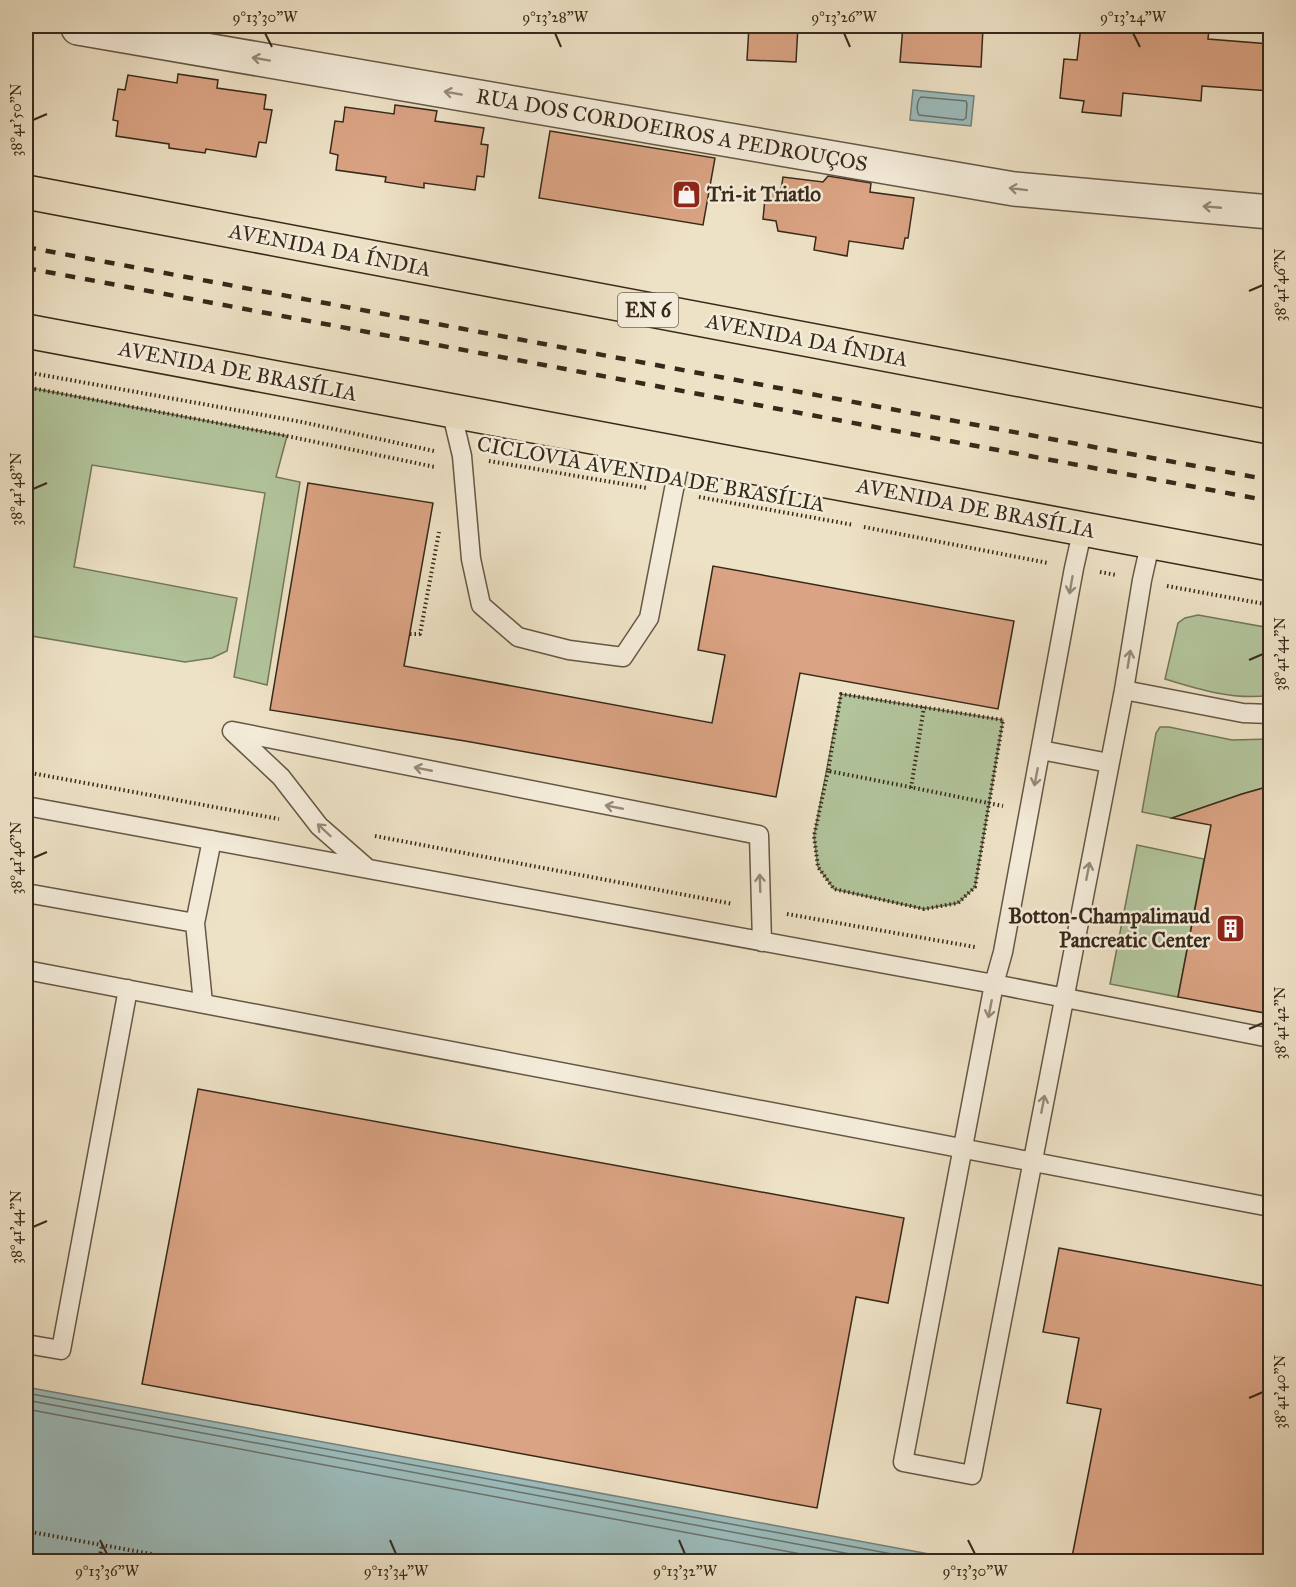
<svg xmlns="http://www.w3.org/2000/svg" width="1296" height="1587" font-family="'IM FELL Great Primer',serif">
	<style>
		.green { fill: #b2c49b; stroke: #74765a; stroke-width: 1.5 }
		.water { fill: #9cbcbc; stroke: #74817b; stroke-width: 1.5 }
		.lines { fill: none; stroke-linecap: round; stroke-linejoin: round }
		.shore { stroke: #6a726b; stroke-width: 1.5 }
		.building { fill: #daa383; stroke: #37291a; stroke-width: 1.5 }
		.service-casing { stroke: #655745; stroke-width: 21 }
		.minor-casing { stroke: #655745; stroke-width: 36 }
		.primary-casing { stroke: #37291a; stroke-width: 36 }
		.path { stroke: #37291a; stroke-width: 4; stroke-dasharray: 1.5 3; stroke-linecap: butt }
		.service { stroke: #f4ecda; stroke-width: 18 }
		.minor { stroke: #f4ecda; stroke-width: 33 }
		.primary { stroke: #eee2c6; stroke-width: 33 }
		.rail { stroke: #37291a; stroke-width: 4.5; stroke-dasharray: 10 10; stroke-linecap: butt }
		.oneway { stroke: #968a7a }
		.ticks { fill: none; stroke: #37291a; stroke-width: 2 }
		.labels { text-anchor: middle; stroke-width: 5; stroke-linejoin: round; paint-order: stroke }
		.shield { fill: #f4ecda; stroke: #706454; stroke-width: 1.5 }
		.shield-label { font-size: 20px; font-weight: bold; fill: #37291a }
		.street-label { font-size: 21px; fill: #37291a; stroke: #f4ecda }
		.poi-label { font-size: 21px; font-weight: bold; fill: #37291a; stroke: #f4ecda; text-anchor: start }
		.neatline { fill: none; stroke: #37291a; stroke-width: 2 }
		.ticks-label { font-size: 15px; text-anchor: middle; fill: #37291a }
	</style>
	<rect width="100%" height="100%" fill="#eee2c6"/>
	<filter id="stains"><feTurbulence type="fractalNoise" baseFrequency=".00333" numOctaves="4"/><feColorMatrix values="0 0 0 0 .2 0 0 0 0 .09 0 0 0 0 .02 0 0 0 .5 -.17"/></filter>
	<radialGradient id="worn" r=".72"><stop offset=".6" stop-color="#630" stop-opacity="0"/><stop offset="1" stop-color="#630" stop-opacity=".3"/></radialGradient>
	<path class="green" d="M26,387L287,436L276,477L300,482L267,685L234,677L265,493L92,465L74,567L237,598L227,651L212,658L185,662L26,635Z
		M1198,615L1270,628V695C1236,701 1197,689 1165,679L1178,623L1185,618Z
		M841,694L1003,720L975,887L958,903L924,909L834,889L818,867L814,836Z
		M1160,727H1169L1232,740L1270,739V786L1242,794L1172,818L1142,812L1156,733Z
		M1137,845L1204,859L1178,997L1110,984Z"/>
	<path class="water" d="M913,90L974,96L971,126L910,120Z
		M26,1387L967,1561H26Z"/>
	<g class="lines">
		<path class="shore" d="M921,97L966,101L967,104L966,118L963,120L919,115C916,111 917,100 921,97Z
			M26,1393L935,1562
			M26,1400L893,1562
			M26,1409L844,1562"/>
	</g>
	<path class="building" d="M749,26H798L796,62L747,60Z
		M903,26H964V27L983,28L981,67L900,62Z
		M1081,26H1175L1209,29L1208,39L1270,44V91L1202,86L1201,101L1123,93L1121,116L1082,112L1084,101L1060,98L1064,59L1077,60Z
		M178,74L218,80L217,88L266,95L264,109L272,110L266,143L259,142L256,157L206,149L205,153L169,148V144L116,136L118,121L113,120L118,89L125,90L128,75L177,83Z
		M395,105L437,111L435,121L484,128L481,144L488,145L484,177L477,176L475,190L424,183V188L385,182L386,177L336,170L338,155L330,153L335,121L343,122L345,107L394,114Z
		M550,131L715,158L703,225L539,198Z
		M828,176L871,183L870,192L914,198L908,238H905L903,249L849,241L847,256L814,250L816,237L778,231L776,221L763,219L766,188L781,190L783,177L823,182Z
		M308,483L433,503L404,666L712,723L725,655L698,650L713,566L1014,621L998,709L800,673L776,797L465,741L270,710Z
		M1270,786V1014L1178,997L1211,825L1172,818L1242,794Z
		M198,1089L904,1218L888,1303L856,1297L817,1508L142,1384Z
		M1059,1248L1270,1287V1562H1097L1072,1557L1101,1409L1067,1403L1079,1338L1043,1332Z"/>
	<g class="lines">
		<defs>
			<path id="service" d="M451,410L462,456L471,559L481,605L518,637L569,650L623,657L649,618L681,453
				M1083,528L1074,568L1003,952L994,984L903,1462L972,1475L1124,690L1142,580L1151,540
				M1124,690L1243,713L1270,714
				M232,731L759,835L762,942
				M233,732L281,777L319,826L367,868
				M1041,750L1109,763
				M26,806L994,984L1270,1038
				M26,893L195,923
				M26,970L1270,1207
				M203,1003L195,923L212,840
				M26,1344L61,1350L128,989"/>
			<path id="minor" d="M78,26V28L1014,189L1270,212"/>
			<path id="primary" d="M26,192L1270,427
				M26,331L1270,564"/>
		</defs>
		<use href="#service" class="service-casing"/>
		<use href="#minor" class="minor-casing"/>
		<use href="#primary" class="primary-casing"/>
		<path class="path" d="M26,372L302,422L434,451
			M26,387L287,436L435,467
			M489,461L647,488
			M699,497L854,525
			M864,527L1048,563
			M1100,572L1116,575
			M1167,586L1270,605
			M410,634H420L439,532
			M828,771L814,836L818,867L834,889L924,909L958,903L975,887L1003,720L841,694L828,771C886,782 944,794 1003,806
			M26,772L279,819
			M911,788L924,707
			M375,836L733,904
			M787,914L975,947
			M26,1531L162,1556
			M99,1562L102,1545"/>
		<use href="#service" class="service"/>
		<use href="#minor" class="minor"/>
		<use href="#primary" class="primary"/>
		<path class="rail" d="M26,247L1270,480
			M26,268L1270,501"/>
	</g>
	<defs><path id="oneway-shaft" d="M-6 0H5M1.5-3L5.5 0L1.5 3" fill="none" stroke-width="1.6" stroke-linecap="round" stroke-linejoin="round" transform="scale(1.5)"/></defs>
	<g class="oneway">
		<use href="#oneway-shaft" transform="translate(261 59) rotate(-170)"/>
		<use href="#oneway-shaft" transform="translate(453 93) rotate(-170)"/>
		<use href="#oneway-shaft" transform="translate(1018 189) rotate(-173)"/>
		<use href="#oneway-shaft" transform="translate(1212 207) rotate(-175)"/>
		<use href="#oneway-shaft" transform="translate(1071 585) rotate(100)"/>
		<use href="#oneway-shaft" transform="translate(1129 659) rotate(-81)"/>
		<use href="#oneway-shaft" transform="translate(423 769) rotate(-169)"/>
		<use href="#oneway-shaft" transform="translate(1036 777) rotate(101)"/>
		<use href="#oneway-shaft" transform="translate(614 807) rotate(-169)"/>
		<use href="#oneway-shaft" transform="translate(324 830) rotate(-137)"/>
		<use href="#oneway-shaft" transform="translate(1088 871) rotate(-79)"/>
		<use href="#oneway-shaft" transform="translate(760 883) rotate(-92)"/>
		<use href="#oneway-shaft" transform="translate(990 1009) rotate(101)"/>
		<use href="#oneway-shaft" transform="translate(1043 1104) rotate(-79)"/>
	</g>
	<path class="ticks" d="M265,33L272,47M555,33L561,47M844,33L850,47M1133,33L1140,47M33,120L47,114M1249,291L1263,285M33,489L47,483M1249,660L1263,654M33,858L47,852M1249,1029L1263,1023M33,1227L47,1221M1249,1398L1263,1392M100,1540L107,1554M390,1540L396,1554M679,1540L685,1554M968,1540L975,1554"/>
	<defs>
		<symbol id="shop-square" viewBox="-11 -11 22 22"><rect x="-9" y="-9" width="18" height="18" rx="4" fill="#8f2418" stroke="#f4ecda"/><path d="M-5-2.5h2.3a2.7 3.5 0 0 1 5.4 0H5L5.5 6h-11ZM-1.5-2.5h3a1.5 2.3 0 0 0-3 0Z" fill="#fff"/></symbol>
		<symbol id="building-square" viewBox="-11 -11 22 22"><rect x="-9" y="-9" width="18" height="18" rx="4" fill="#8f2418" stroke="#f4ecda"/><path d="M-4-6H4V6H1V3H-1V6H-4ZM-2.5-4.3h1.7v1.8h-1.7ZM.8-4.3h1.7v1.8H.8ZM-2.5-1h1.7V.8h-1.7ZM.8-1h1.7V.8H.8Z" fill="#fff"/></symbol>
	</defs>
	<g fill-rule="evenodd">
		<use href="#shop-square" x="670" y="178" width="33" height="33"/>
		<use href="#building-square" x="1214" y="912" width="33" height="33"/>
	</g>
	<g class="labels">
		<rect class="shield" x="618" y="293" width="60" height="34" rx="4.5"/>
		<g class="shield-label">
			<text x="648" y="317">EN 6</text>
		</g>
		<g class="street-label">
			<text transform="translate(672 130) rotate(10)" y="7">RUA DOS CORDOEIROS A PEDROUÇOS</text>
			<text transform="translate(330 250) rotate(11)" y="7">AVENIDA DA ÍNDIA</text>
			<text transform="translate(807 340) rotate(11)" y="7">AVENIDA DA ÍNDIA</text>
			<text transform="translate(238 371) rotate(11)" y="7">AVENIDA DE BRASÍLIA</text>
			<text transform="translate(651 474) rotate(10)" y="7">CICLOVIA AVENIDA DE BRASÍLIA</text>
			<text transform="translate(976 508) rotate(11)" y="7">AVENIDA DE BRASÍLIA</text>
		</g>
		<g class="poi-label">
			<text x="707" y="201">Tri-it Triatlo</text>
			<text x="1210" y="923" text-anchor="end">Botton-Champalimaud<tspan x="1210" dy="24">Pancreatic Center</tspan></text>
		</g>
	</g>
	<rect width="1296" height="1587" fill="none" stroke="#eee2c6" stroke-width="66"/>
	<rect x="33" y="33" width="1230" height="1521" class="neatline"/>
	<g class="ticks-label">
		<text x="265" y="22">9°13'30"W</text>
		<text x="555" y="22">9°13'28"W</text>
		<text x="844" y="22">9°13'26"W</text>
		<text x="1133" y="22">9°13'24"W</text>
		<text transform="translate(16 120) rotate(-90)" y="5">38°41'50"N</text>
		<text transform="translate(1280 285) rotate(-90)" y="5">38°41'46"N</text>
		<text transform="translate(16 489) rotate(-90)" y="5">38°41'48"N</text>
		<text transform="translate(1280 654) rotate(-90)" y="5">38°41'44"N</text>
		<text transform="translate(16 858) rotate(-90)" y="5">38°41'46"N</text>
		<text transform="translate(1280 1023) rotate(-90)" y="5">38°41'42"N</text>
		<text transform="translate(16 1227) rotate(-90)" y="5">38°41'44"N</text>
		<text transform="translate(1280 1392) rotate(-90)" y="5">38°41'40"N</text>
		<text x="107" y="1576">9°13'36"W</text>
		<text x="396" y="1576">9°13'34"W</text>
		<text x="685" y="1576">9°13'32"W</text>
		<text x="975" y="1576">9°13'30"W</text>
	</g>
	<rect width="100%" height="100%" filter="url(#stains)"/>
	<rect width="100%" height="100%" fill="url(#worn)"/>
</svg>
